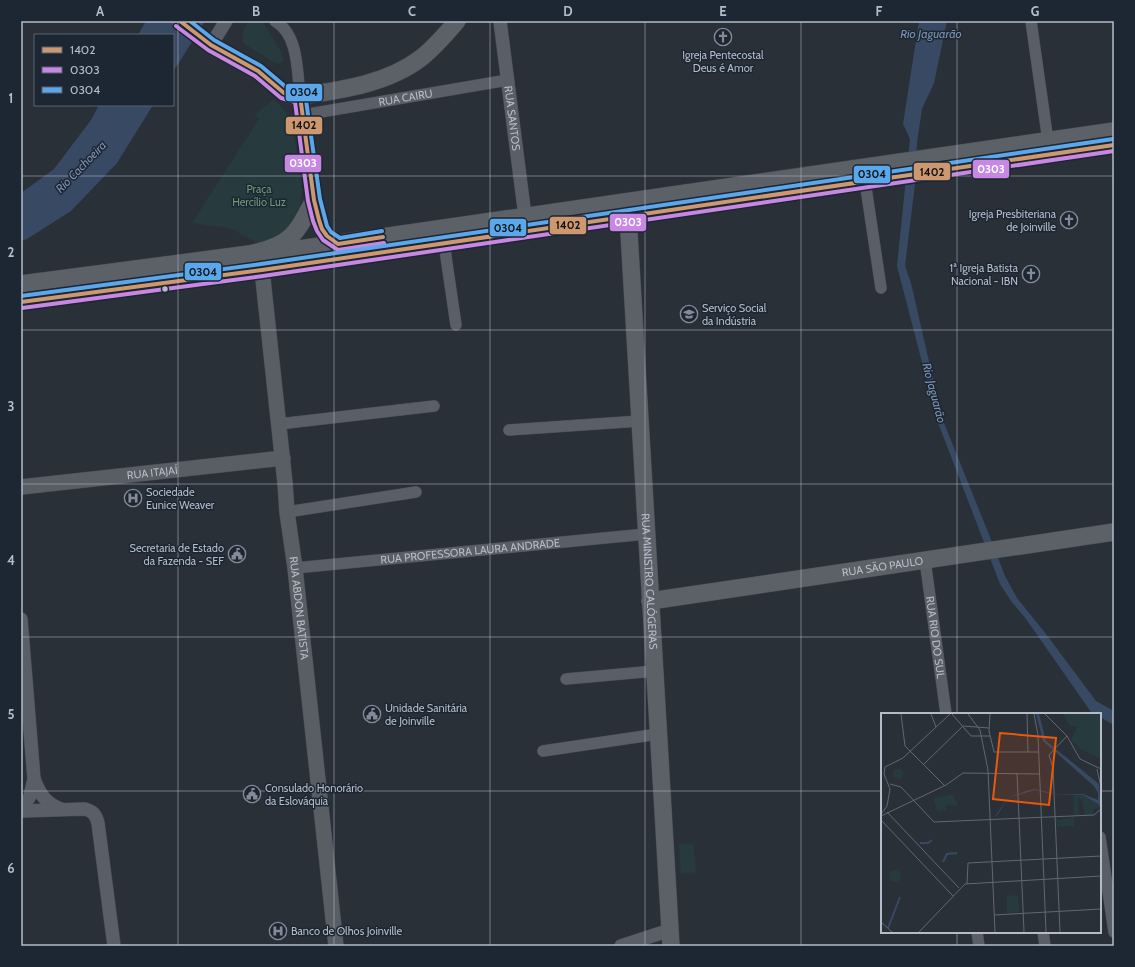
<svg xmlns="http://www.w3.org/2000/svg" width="1135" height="967" font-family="Cabin,sans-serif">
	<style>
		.green { fill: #273a3e }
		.water { fill: #384963 }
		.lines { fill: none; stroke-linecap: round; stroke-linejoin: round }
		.minor-casing { stroke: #484c53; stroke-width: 12 }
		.tertiary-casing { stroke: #484c53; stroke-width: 14 }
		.secondary-casing { stroke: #484c53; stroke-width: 16 }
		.primary-casing { stroke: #484c55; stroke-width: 18 }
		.minor { stroke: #5a5e66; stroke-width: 11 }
		.tertiary { stroke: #5a5e66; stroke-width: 13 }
		.secondary { stroke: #595d64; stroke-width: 15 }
		.primary { stroke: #5c6168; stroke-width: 17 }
		.bus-1-casing { stroke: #1d2633; stroke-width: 7 }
		.bus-2-casing { stroke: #1d2633; stroke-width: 7 }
		.bus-3-casing { stroke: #1d2633; stroke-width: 7 }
		.bus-1 { stroke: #cd976f; stroke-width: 4 }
		.bus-2 { stroke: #c787e3; stroke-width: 4 }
		.bus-3 { stroke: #5aa8eb; stroke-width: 4 }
		.grid { fill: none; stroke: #b4bcc9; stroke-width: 1; stroke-opacity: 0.55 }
		.bus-dot { fill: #b4bcc9; stroke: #1d2633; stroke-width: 1.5 }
		.labels { text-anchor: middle; stroke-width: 3; stroke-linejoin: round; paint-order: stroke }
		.poi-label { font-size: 11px; fill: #b4bcc9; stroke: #1d2633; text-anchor: start }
		.street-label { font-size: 11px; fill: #b4bcc9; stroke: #1d2633 }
		.park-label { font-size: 11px; fill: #6b9a76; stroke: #1d2633 }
		.water-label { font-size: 12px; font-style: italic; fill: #7c92b1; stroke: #1d2633 }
		.inset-river { fill: none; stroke: #384963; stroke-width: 2 }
		.inset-road { fill: none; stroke: #616872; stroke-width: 1 }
		.view { fill: #e8590c; fill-opacity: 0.15; stroke: #e8590c; stroke-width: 2 }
		.inset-edge { fill: none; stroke: #b4bcc9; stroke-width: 2 }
		.line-badge { stroke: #1d2633; stroke-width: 1.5 }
		.badge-label { font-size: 11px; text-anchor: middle; font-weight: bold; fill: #fff }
		.pale-badge-label { font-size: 11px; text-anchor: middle; font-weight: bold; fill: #111 }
		.neatline { fill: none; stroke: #b4bcc9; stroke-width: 1.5 }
		.grid-label { font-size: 13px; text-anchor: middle; font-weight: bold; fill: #b4bcc9 }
	</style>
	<rect width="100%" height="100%" fill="#2a3038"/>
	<path class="green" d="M249,21H260L264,24L281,51L283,60L281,63H275L243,43C241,36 244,26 249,21Z
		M274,99L292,119L302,189L300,206L287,229L273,240L258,243L230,228L192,223L259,119L255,115Z
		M693,843L696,872L681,874L679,844Z"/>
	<path class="water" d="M146,21H205L173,72V35H138Z
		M919,21H947L934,83L922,109L917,142L915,184L905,266L911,283L942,418L988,532L1005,576L1017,598L1046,634L1096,701L1114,711V725L1100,717V714H1094L1091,712L1026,619L1011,601L1000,584L937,420L897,266L910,139L903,124Z
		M99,105H153L117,163L71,211L27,239L21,241V193L54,169L91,120Z"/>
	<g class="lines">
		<defs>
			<g id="minor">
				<path d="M275,21C299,35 297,72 300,96"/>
				<path d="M1031,21L1048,141"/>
				<path id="s1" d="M303,115L508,80"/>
				<path d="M865,181L881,288"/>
				<path d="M444,243L456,325"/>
				<path d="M279,424L434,406"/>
				<path d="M509,430L640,421"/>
				<path d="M287,512L416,492"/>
				<path id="s2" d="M925,560L946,714"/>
				<path id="s3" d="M295,568L646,534"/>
				<path d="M566,679L655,671"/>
				<path d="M543,751L658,734"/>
				<path d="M1100,837L1114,932"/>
				<path d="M977,932L979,946"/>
				<path d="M1043,932L1045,946"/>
			</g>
			<g id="tertiary">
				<path id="s4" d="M500,21L525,216"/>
				<path d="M211,45L226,21"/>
				<path d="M21,619L34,779L30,796L21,811"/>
				<path d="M34,779C40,794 45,803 61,809"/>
				<path d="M21,811L85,809C93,811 96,815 98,823L114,946"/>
				<path d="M621,946L670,930"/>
			</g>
			<g id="secondary">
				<path id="s5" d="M262,270L285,483L287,512L295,568L336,946"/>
				<path id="s6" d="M21,487L283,458"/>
			</g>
			<g id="primary">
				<path d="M180,21L211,45L258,71L284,93L293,96H300C341,90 387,84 421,58C435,47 446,34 457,21"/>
				<path d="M300,96L314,200L319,220L322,229L327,236L338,244"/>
				<path id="s7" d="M628,216L671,946"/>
				<path d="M265,268C276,260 286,253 299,249L1114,131"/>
				<path d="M21,284L249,254C290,246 295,236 314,200"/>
				<path d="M21,302L262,270L1114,145"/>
				<path id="s8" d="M650,601L1114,532"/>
			</g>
		</defs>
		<use href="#minor" class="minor-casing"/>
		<use href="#tertiary" class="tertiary-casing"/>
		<use href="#secondary" class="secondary-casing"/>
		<use href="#primary" class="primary-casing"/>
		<use href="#minor" class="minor"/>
		<use href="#tertiary" class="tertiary"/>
		<use href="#secondary" class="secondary"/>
		<use href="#primary" class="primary"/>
		<defs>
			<path id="bus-1" d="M180,21L211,45L258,71L284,93L293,96H300L314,200L319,220L322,229L327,236L338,244L383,237
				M21,302L262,270L1114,145"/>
			<path id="bus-2" d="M176,26L208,50L255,76L281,98L295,102L308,201L313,221L317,231L323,240L338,250L384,243
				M22,308L263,276L1114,151"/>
			<path id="bus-3" d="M190,21L214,40L261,66L287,88L294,90H302L305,93L320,199L327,226L331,232L340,238L382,231
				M21,296L261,264L1113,139"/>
		</defs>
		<use href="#bus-1" class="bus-1-casing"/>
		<use href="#bus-2" class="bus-2-casing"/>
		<use href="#bus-3" class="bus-3-casing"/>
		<use href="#bus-1" class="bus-1"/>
		<use href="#bus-2" class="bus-2"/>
		<use href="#bus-3" class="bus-3"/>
	</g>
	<path class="grid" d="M178,21V946M334,21V946M490,21V946M645,21V946M801,21V946M957,21V714M21,176H1114M21,330H1114M21,484H1114M21,637H1114M21,791H882M1100,791H1114M957,932V946"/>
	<defs>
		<symbol id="church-ring" viewBox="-11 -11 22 22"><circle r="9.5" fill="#1d2633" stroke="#848b96" stroke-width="1.5"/><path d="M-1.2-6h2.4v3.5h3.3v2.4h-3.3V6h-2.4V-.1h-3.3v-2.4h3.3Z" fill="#848b96"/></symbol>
		<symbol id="university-ring" viewBox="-11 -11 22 22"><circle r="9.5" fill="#1d2633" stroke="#848b96" stroke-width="1.5"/><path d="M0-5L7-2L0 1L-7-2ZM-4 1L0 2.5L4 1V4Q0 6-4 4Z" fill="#848b96"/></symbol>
		<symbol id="hospital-ring" viewBox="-11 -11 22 22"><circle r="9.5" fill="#1d2633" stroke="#848b96" stroke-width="1.5"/><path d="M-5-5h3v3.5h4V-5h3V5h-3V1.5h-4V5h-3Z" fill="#848b96"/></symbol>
		<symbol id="civic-ring" viewBox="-11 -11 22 22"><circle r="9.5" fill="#1d2633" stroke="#848b96" stroke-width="1.5"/><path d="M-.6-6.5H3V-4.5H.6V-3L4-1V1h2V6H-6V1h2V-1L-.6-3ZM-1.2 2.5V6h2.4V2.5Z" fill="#848b96"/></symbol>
	</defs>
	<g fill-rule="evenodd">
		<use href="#church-ring" x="713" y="27" width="20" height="20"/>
		<use href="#church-ring" x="1059" y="210" width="20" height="20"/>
		<use href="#church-ring" x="1021" y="264" width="20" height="20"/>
		<use href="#university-ring" x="679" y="304" width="20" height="20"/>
		<use href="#hospital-ring" x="123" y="488" width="20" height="20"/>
		<use href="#civic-ring" x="227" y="544" width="20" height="20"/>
		<use href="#civic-ring" x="362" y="704" width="20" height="20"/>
		<use href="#civic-ring" x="242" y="784" width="20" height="20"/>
		<use href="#hospital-ring" x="268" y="921" width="20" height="20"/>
	</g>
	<circle class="bus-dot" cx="165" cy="289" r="3.5"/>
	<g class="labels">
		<g class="poi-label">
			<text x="723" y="59" text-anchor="middle">Igreja Pentecostal<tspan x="723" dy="13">Deus é Amor</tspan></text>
			<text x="1056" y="218" text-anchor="end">Igreja Presbiteriana<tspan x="1056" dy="13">de Joinville</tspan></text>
			<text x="1018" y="272" text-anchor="end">1ª Igreja Batista<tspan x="1018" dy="13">Nacional - IBN</tspan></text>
			<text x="702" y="312">Serviço Social<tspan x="702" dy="13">da Indústria</tspan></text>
			<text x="146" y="496">Sociedade<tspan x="146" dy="13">Eunice Weaver</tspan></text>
			<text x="224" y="552" text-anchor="end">Secretaria de Estado<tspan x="224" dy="13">da Fazenda - SEF</tspan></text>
			<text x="385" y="712">Unidade Sanitária<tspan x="385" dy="13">de Joinville</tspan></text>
			<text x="265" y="792">Consulado Honorário<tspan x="265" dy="13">da Eslováquia</tspan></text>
			<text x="291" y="935">Banco de Olhos Joinville</text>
		</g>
		<g class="street-label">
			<text dy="4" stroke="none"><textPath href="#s1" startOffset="104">RUA CAIRU</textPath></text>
			<text dy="4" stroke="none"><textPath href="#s4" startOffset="98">RUA SANTOS</textPath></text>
			<text dy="4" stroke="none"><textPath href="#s6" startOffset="132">RUA ITAJAÍ</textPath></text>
			<text dy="4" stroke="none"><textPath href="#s3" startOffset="176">RUA PROFESSORA LAURA ANDRADE</textPath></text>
			<text dy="4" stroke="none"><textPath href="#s8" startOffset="235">RUA SÃO PAULO</textPath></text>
			<text dy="4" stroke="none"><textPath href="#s7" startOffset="366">RUA MINISTRO CALÓGERAS</textPath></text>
			<text dy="4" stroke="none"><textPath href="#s5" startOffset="340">RUA ABDON BATISTA</textPath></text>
			<text dy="4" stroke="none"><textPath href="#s2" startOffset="78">RUA RIO DO SUL</textPath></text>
		</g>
		<g class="park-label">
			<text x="259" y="193">Praça<tspan x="259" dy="13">Hercílio Luz</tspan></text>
		</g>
		<g class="water-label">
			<text x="931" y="38">Rio Jaguarão</text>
			<text transform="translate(81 167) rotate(-46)" y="4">Rio Cachoeira</text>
			<text transform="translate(934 393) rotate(75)" y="4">Rio Jaguarão</text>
		</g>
	</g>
	<g transform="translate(881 713)">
		<rect width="220" height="220" fill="#2a3038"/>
		<path d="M182,1H220V46L199,36L190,27L196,14L188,12ZM12 61a5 5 0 1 1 10 0a5 5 0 1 1-10 0ZM72,81L77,93L65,92V97L56,98L53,85ZM192,82L207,83L219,94L212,97L213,102H204L201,87L197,85L198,102H193ZM193,104V113L176,114L175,105L178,107ZM8 163a6 6 0 1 1 12 0a6 6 0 1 1-12 0ZM137,182L138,199L126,200V183Z" fill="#273a3e"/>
		<path d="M155,1H158L165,28L218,71L220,96L217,91L202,82L171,81L154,77L127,85L117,101L113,105L127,85L145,78L154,76L174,81H202L217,87V80L213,73L162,28Z" fill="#384963"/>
		<path class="inset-river" d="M39,130H47L51,127M62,149L66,141L76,140M7,215L19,184"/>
		<path class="inset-road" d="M20,1L24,33L64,73M50,1L55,14M71,1L90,23H109M87,1L99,17L107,57L114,219M109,1L108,18L113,39H158M146,1L147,39M153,1L157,22L165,219M164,1L186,23L199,46L220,56M82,13L108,15M168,42L172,55L179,219M168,42L186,23M42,52L82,13M216,56L220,74M136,60L143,219M9,71L20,74L53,109L213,102L220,96M6,99L78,175M0,101L6,93L9,76L3,61L4,54L22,45L69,1M0,103L65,72L82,60L159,61M0,107L72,183M86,171L87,150L220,143M113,202L220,196M0,209L11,219M38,219L84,171L220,163"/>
		<path class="view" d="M119,20L175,25L168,92L112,86Z"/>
		<rect width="220" height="220" class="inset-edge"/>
	</g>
	<g class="line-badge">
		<rect x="285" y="83" width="38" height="19" rx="4" fill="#5aa8eb"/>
		<rect x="285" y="116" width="38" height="19" rx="4" fill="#cd976f"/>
		<rect x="284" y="154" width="38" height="19" rx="4" fill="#c787e3"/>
		<rect x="972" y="159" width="38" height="20" rx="4" fill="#c787e3"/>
		<rect x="913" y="162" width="38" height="19" rx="4" fill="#cd976f"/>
		<rect x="853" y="165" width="38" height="19" rx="4" fill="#5aa8eb"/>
		<rect x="609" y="213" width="38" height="19" rx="4" fill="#c787e3"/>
		<rect x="549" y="216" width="38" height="19" rx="4" fill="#cd976f"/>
		<rect x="489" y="218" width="38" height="19" rx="4" fill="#5aa8eb"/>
		<rect x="184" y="262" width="38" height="19" rx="4" fill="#5aa8eb"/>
	</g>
	<g class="badge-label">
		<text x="303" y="167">0303</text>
		<text x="991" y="173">0303</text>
		<text x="628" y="226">0303</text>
	</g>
	<g class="pale-badge-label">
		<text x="304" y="96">0304</text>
		<text x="304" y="129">1402</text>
		<text x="932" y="176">1402</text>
		<text x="872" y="178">0304</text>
		<text x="568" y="229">1402</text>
		<text x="508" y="232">0304</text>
		<text x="203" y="276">0304</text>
	</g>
	<rect width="1135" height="967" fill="none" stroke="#1d2633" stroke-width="44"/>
	<rect x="34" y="34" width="140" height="72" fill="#1d2633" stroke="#59626f"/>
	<rect x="42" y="47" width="20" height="6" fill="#cd976f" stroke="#59626f"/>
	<text x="70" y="54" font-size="12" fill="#b4bcc9">1402</text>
	<rect x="42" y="67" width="20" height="6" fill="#c787e3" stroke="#59626f"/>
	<text x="70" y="74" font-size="12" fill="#b4bcc9">0303</text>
	<rect x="42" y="87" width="20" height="6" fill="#5aa8eb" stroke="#59626f"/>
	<text x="70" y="94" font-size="12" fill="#b4bcc9">0304</text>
	<rect x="22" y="22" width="1091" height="923" class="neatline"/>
	<g class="grid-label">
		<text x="100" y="16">A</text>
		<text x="256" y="16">B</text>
		<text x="412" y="16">C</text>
		<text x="568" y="16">D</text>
		<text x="723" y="16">E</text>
		<text x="879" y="16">F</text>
		<text x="1035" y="16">G</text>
		<text x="11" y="103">1</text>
		<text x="11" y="257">2</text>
		<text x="11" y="411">3</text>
		<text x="11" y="565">4</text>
		<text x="11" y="719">5</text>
		<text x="11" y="873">6</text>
	</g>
</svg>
